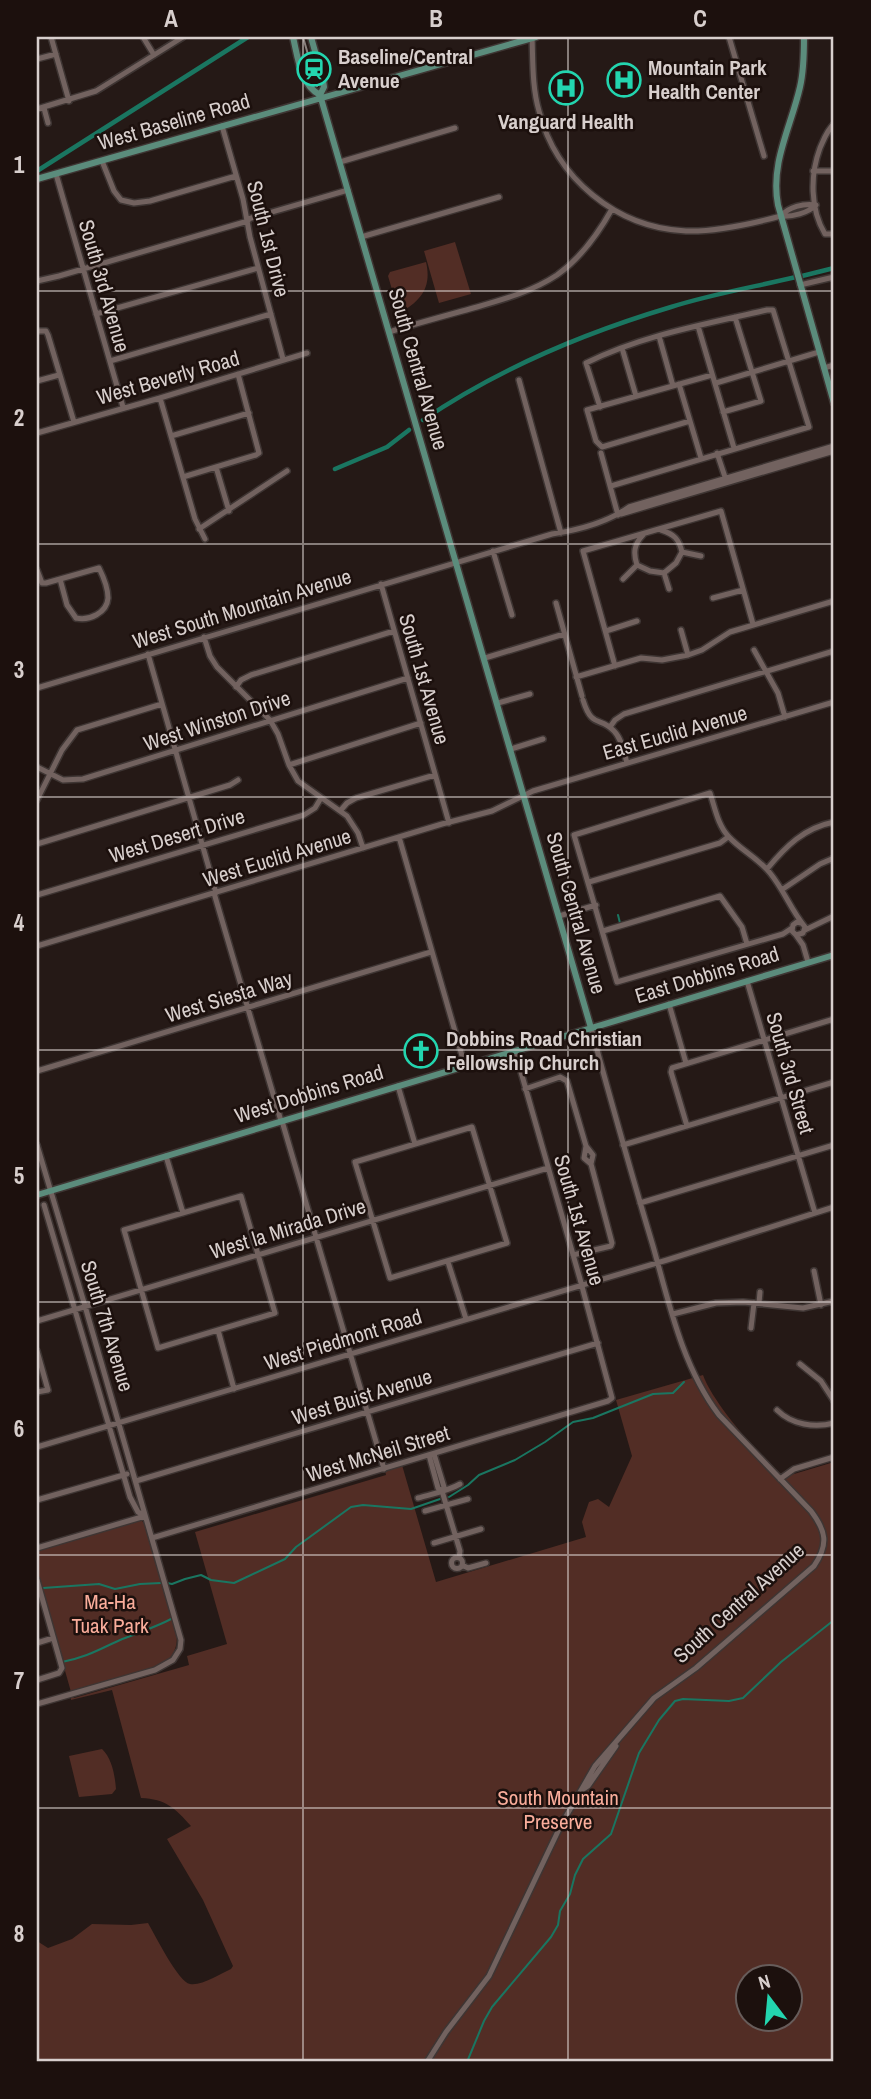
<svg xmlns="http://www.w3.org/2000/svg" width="871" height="2099" font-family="'Archivo Narrow',sans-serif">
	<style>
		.green { fill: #522d25; fill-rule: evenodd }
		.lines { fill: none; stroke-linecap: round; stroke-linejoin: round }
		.stream { stroke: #1a7661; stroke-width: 2 }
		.canal { stroke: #1a7661; stroke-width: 4.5 }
		.minor-casing { stroke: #3e3533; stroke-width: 8 }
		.major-casing { stroke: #3e3533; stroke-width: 9 }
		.minor { stroke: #72625f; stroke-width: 5 }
		.major { stroke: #5b8c7c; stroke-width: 6 }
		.tram { stroke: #8a807d; stroke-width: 2 }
		.grid { fill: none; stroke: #d8cfcd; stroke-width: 2; stroke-opacity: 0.55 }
		.labels { text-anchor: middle; stroke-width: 5; stroke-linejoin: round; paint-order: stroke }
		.poi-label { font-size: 21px; font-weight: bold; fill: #d8cfcd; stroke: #1c100d; text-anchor: start }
		.street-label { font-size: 21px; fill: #d8cfcd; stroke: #1c100d }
		.park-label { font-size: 21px; fill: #faad9b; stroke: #1c100d }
		.neatline { fill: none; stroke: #d8cfcd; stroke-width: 2.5 }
		.grid-label { font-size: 23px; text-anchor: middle; font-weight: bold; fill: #d8cfcd }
	</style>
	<rect width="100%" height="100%" fill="#251916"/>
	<path class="green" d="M455,242L471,294L439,303L424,251Z
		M426,262C432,287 421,301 399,313L388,276L390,272Z
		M703,1375C714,1405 759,1455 784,1477L834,1462V2062H37V1941L48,1948L72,1939L92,1924L131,1925L148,1923C155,1935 179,1983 190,1984C202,1986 220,1974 231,1969L233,1966L203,1900L167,1839L191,1826C175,1808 166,1799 141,1798L112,1690L71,1700V1694L74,1698L189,1665L187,1656L227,1644L195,1532L386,1475L385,1470L402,1465L436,1582L586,1537L582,1522L589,1502L598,1499L609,1507L632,1456L616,1400ZM748,1976H790V2018H748Z
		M141,1520L144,1523L177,1636C177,1652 170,1662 156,1667L71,1692L37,1571V1549Z
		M102,1749C112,1758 115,1776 116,1789L112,1794L79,1797L69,1756Z"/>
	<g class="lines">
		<path class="stream" d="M618,915L620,923
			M449,1497L468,1485L479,1475L515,1460L545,1442L573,1422L593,1418L653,1394L673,1393L684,1382
			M167,1583L172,1584L185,1579L201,1575L211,1580L234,1583L285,1559L296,1547L351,1507L363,1505L411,1509L440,1499
			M43,1588L99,1584L115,1589L140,1584L161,1583
			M62,1662C87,1657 98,1650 120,1640C138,1633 156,1627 173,1618
			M467,2062L484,2021L492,2007L551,1937L558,1925L560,1911L570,1894L575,1875L583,1859L611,1834L639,1753L659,1720L675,1701L683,1699L729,1701L743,1698L781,1662L834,1620"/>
		<path class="canal" d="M37,171L248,37
			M802,276L834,268
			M423,420C498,369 584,333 671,307C712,294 754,287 796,277
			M335,469L387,447L409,430"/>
		<defs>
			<path id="minor" d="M51,37L69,101
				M143,37L154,55
				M532,37C533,61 532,87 539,111C556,178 616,228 686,231C717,232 751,224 781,216C792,217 808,213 816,205
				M729,37L764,156
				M37,59L56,54
				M44,108L48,123
				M37,109L96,91L183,37
				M834,124C827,130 824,139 820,148C810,175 810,209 825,234H834
				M222,126L243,199L250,237L283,359
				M102,161L114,191L121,200L134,203L150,201L236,176
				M340,162L455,128
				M813,171H834
				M56,174L123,407
				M781,216C788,207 804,203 816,205
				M248,219L348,190
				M361,237L499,197
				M37,281L59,276L248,221
				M800,285L834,277
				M96,314L258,268
				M698,326L734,448
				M37,331H46L48,335L74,422
				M389,332C418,323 448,315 477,307C505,299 533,291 557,275C581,258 598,234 612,209
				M659,336L673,386
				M622,348L636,396
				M110,361L271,314
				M824,368L834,365
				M519,380L561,533
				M37,381L59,375
				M716,383L819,352
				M679,384L701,458
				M160,398L195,519L205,539
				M600,407L586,363C643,335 706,324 767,310H773L809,427L611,486
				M723,412L761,401L735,317
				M690,421L602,447L596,441L587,410L712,375
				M37,433L160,398L307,353
				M171,436L249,413
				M601,453L618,515
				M717,453L726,480
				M216,467L229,511
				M183,477L256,455L259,453L238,374
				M621,514L834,451
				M199,529L287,471
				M643,535C634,544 633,553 637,565L650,571L664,573L676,563L682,552C679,539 674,534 661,530
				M493,551L512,615
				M682,552L701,556
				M37,570L42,583H46L99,568C103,576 108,588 108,598C107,613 89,621 76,618
				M664,573L669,589
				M60,579L67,605L76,618
				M623,579L637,565
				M381,584L449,823
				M713,598L743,590
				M556,603L582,696
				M681,630L688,655
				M606,631L637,621
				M204,637L210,656L217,667L270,720L278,734L289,765L298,781L347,816L358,833L363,848
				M754,650L778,693L785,717
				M148,654L216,893
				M485,658L564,634
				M615,666L583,551L721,511L753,624
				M576,677L641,658L662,660L688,655L702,650L730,632L834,601
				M236,687L241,680L251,675L394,631
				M37,688L552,534C579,530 608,522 629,507L834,446
				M583,700C592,729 600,716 614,731C622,739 624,753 627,763
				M498,703L530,694
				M610,727L615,720L624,714L834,651
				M511,749L543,739
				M289,765L421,723
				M37,767L63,780L83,779L408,678
				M37,800L62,750L77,730L162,704
				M341,810L347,803L356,798L435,775
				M399,837L465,1066
				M37,844L230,785L238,780
				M767,869C786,846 804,828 834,822
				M589,882L720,843L728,837
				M783,889L820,864L834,858
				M214,893L281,1121
				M37,895L304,815L315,808L321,798
				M559,916L596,905
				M792,928L783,934L617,982L574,835L710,793C715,808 718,826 729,837C741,850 759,859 770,873C784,890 791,910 805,927L803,933L796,935L792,931L793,925L797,922L801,923
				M805,930L834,916
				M603,931L720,896L742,927L747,944
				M796,935L803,945L808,962
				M37,946L442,824L492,811L533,791L834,702
				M747,981L815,1213
				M669,1004L686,1063
				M37,1071L431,952
				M398,1086L415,1144
				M525,1089L560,1077L567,1081L586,1146L593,1155L591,1164L612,1243L611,1246L573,1255
				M282,1121L384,1469
				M687,1126L671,1072L672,1068L834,1019
				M472,1127L507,1243L390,1278L355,1162Z
				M37,1145L85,1306L181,1640L180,1649L173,1660L155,1670L37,1704
				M623,1145L834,1082
				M586,1146L584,1158L591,1164
				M166,1156L183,1213
				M241,1196L275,1313L158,1348L124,1230Z
				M640,1203L834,1145
				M44,1205L130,1497L138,1512L145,1516
				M448,1262L466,1319
				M814,1271L821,1305
				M759,1303L760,1292
				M673,1314L716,1303L743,1302L803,1308L834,1301
				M37,1321L548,1168
				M751,1328L754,1303
				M218,1330L234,1389
				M37,1351L48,1390L37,1392
				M800,1364L821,1381L834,1401
				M777,1410C792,1425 815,1428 834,1423
				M37,1447L667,1260L834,1207
				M434,1454L444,1487L442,1491L460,1551L459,1558
				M429,1455L438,1488L442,1491
				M780,1479L794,1469L834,1457
				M136,1481L598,1343
				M418,1498C432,1494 448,1491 460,1484
				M37,1500L127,1474
				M425,1511L468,1499
				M152,1538L608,1401L612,1398L580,1279L515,1051
				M434,1543L481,1529
				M37,1548L145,1516
				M451.5 1563a5.5 5.5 0 1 1 11 0a5.5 5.5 0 1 1-11 0Z
				M462,1565L468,1568L486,1563
				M37,1580L62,1668L59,1673L37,1680
				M37,1643L53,1638
				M582,1790L588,1786L616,1746
				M427,2062L446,2032L489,1976L561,1825L595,1766L654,1698L696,1668L814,1566C829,1544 826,1531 811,1511L719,1415C682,1366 669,1303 653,1246C631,1173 611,1101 591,1028"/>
			<path id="major" d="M293,37C298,58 300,84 320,95
				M311,37L323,80L324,87L320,95L591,1028
				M804,37C804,53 804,70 800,87C791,127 770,163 778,205L834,403
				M37,179L536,37
				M37,1195L834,955"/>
		</defs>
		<use href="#minor" class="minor-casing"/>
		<use href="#major" class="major-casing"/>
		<use href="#minor" class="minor"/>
		<use href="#major" class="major"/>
		<path class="tram" d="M303,37L317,86"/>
	</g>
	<path class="grid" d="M303,37V2062M568,37V2062M37,291H834M37,544H834M37,797H834M37,1050H834M37,1302H834M37,1555H834M37,1808H834"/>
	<defs>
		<symbol id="station-ring" viewBox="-11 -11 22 22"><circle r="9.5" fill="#1c100d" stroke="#23d5af" stroke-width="1.5"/><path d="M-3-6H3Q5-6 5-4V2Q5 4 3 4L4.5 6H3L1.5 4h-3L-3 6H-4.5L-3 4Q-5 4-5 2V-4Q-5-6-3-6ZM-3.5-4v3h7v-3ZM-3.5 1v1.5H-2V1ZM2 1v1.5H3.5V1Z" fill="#23d5af"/></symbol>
		<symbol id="hospital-ring" viewBox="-11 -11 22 22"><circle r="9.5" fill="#1c100d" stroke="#23d5af" stroke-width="1.5"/><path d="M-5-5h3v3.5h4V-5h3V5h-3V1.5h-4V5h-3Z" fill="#23d5af"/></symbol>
		<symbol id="church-ring" viewBox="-11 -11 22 22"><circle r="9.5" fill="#1c100d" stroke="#23d5af" stroke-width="1.5"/><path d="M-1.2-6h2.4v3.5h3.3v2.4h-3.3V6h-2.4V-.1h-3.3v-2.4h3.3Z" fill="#23d5af"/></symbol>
	</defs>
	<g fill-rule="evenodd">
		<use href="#station-ring" x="295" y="50" width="38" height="38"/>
		<use href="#hospital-ring" x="605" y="61" width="38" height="38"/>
		<use href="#hospital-ring" x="547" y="69" width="38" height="38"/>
		<use href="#church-ring" x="402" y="1032" width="38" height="38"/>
	</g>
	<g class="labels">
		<g class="poi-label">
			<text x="338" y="64">Baseline/Central<tspan x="338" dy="24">Avenue</tspan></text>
			<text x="648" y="75">Mountain Park<tspan x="648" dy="24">Health Center</tspan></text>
			<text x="566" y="129" text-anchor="middle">Vanguard Health</text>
			<text x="446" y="1046">Dobbins Road Christian<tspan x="446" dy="24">Fellowship Church</tspan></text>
		</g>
		<g class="street-label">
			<text transform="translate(174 122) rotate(-16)" y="7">West Baseline Road</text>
			<text transform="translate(268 239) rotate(76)" y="7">South 1st Drive</text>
			<text transform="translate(104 286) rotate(74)" y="7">South 3rd Avenue</text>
			<text transform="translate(418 369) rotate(74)" y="7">South Central Avenue</text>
			<text transform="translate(168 378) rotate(-16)" y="7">West Beverly Road</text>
			<text transform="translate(242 609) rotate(-17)" y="7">West South Mountain Avenue</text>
			<text transform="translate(424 679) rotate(74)" y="7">South 1st Avenue</text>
			<text transform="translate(217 721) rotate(-18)" y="7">West Winston Drive</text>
			<text transform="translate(675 733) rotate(-16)" y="7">East Euclid Avenue</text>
			<text transform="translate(177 836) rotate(-17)" y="7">West Desert Drive</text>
			<text transform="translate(277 858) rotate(-17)" y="7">West Euclid Avenue</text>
			<text transform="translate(576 913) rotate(74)" y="7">South Central Avenue</text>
			<text transform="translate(707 975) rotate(-17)" y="7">East Dobbins Road</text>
			<text transform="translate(229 997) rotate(-17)" y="7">West Siesta Way</text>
			<text transform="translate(790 1073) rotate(74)" y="7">South 3rd Street</text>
			<text transform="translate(309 1094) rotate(-17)" y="7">West Dobbins Road</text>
			<text transform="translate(579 1220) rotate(74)" y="7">South 1st Avenue</text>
			<text transform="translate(288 1229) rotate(-17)" y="7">West la Mirada Drive</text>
			<text transform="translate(107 1326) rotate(73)" y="7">South 7th Avenue</text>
			<text transform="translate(343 1340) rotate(-17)" y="7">West Piedmont Road</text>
			<text transform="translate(362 1397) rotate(-17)" y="7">West Buist Avenue</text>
			<text transform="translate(378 1454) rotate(-17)" y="7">West McNeil Street</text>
			<text transform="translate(739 1603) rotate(-42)" y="7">South Central Avenue</text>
		</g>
		<g class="park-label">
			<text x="110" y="1609">Ma-Ha<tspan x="110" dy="24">Tuak Park</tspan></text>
			<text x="558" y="1805">South Mountain<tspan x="558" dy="24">Preserve</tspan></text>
		</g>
	</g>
	<rect width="871" height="2099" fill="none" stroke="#1c100d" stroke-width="77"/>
	<g transform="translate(769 1998) rotate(344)"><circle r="33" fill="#1c100d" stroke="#675c5a" stroke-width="2"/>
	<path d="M0-5L12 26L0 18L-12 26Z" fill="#23d5af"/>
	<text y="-10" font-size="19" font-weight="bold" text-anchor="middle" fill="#d8cfcd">N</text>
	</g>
	<rect x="38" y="38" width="794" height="2022" class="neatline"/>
	<g class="grid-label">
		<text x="171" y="27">A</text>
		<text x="436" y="27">B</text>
		<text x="700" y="27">C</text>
		<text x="19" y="173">1</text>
		<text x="19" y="426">2</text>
		<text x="19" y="678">3</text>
		<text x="19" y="931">4</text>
		<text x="19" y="1184">5</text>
		<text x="19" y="1437">6</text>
		<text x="19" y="1689">7</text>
		<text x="19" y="1942">8</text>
	</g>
</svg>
